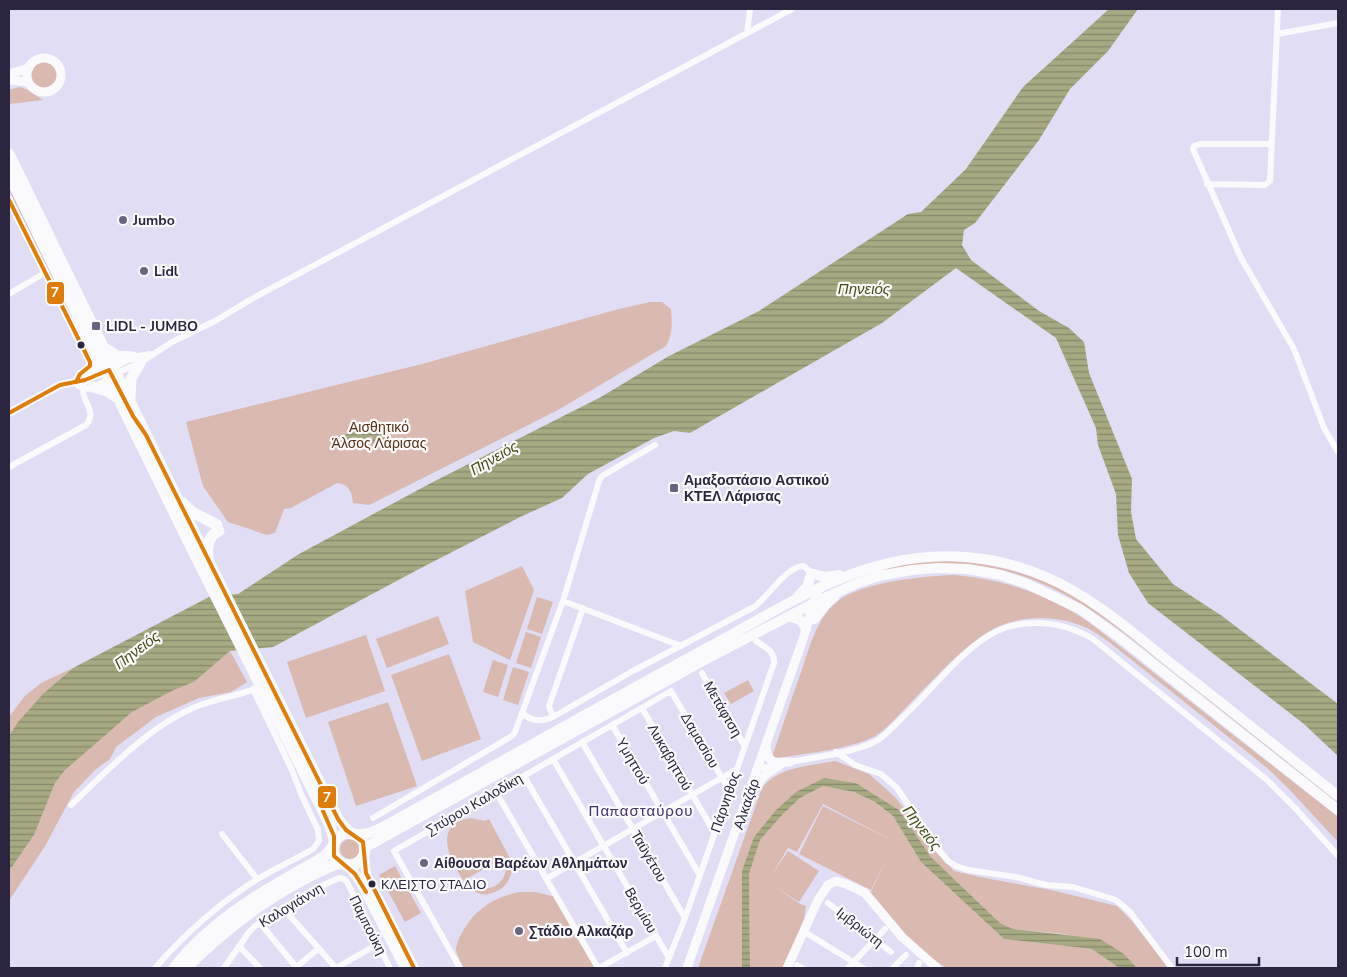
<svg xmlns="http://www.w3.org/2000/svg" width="1347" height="977" font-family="'Nunito Sans',sans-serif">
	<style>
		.green { fill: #d9b9b0; fill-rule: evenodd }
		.water { fill: url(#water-rules) }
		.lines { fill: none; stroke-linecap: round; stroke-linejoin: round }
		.street { stroke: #fafafd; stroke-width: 6 }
		.secondary { stroke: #fafafd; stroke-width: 9 }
		.primary { stroke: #fafafd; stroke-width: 10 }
		.highway { stroke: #fafafd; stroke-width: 11 }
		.bus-1-casing { stroke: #fbfbfb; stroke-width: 8 }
		.bus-1 { stroke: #df7d0a; stroke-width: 4 }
		.poi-dot { fill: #6a657f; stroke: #fbfbfb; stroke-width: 2 }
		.bus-dot { fill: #2b2540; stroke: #fbfbfb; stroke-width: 2 }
		.labels { text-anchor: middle; stroke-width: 4.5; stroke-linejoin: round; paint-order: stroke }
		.bus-label { font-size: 13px; fill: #2b2540; stroke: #fbfbfb; text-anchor: start }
		.poi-label { font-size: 14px; font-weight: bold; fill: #2b2540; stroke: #fbfbfb; text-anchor: start }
		.park-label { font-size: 14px; fill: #582f13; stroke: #fbfbfb }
		.street-label { font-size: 14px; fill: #2b2540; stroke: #fbfbfb }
		.water-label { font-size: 15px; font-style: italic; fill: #484b18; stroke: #fbfbfb }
		.neighbourhood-label { font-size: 15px; letter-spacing: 1px; fill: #41326c; stroke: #fbfbfb }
		.line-badge { stroke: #fbfbfb; stroke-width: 2 }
		.badge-label { font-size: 14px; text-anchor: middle; font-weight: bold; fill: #fff }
	</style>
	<defs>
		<pattern id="water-rules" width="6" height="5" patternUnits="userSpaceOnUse" patternTransform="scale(1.25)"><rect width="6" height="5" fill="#a6a981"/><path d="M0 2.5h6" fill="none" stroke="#87896b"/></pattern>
	</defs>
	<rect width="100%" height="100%" fill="#e0ddf4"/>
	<path class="green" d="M30 75a15 15 0 1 1 30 0a15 15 0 1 1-30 0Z
		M20,87L28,90L43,100L9,104V90Z
		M9,184L72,316H71L9,190Z
		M650,302H662L671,309C672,323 673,333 666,346L558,410L369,505L353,503C352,492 349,484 337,483L291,508L284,509L275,533L267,535L228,522L203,486L186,422L422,364L615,310Z
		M944,560C988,563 1030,572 1068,592C1082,600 1095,609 1108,618L1338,799V803C1291,765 1243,728 1196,690C1132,640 1070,581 987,567C954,562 915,570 882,572L881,570L907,563Z
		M522,566L534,590L510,660L473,642L465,591Z
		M953,575C1003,579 1048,594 1090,623L1338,817V842L1288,788L1266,767L1118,649C1108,641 1099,634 1087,628C1057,614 1017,614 988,632C962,648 937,676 915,698C903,710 891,725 877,735C857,748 803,754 778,758L774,757L773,754C782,728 790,703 799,678C809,651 815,619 838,601C862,582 924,576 953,575Z
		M537,597L553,602L542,634L527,629Z
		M438,616L449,644L387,668L376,639Z
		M526,632L541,637L531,668L516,663Z
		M366,635L385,691L306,718L287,662Z
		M230,651L247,682L231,692L199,698L156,717L116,747L110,759L96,769L74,792L45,846L9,901V871L34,835L55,783L65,769L132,712L174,690L194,682Z
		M449,654L481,739L422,761L391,675Z
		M493,660L508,665L498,697L483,692Z
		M513,667L529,672L518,705L503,700Z
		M73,668C49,689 26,709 9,736V717L24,697L41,683Z
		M748,680L754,691L731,704L724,693Z
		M388,702L417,786L356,806L328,722Z
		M835,761L869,774L894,796L916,822L930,846L954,871L985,878L1051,890L1117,906L1132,921L1168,968H1137L1124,954L1064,934L1013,929L1000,923L931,857L899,810L856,783L824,778L796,793L777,809L742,871V968H698L762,788C779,766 810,766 835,761Z
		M823,786L854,792L875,802L893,816L921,862L1004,939L1092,949L1119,968H946L912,944L870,894L889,854L871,890L799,854L823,806L895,842L823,804L797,852L788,848L771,876L788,851L819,871L799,902L774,886L800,904L806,906L804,919L784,968H750L749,874L760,840L782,815L800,798Z
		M471,818L485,821L489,819L515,868L512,870C510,879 506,887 497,891C477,902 464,884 456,868C444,847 440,822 471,818ZM503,858C515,882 483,901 468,878Z
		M340 849a10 10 0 1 1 20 0a10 10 0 1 1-20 0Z
		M395,866L421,913L405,922L379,875Z
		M520,892H535L556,897L597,968H464C461,963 457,956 456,950C456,944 460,936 463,931C475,909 496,896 520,892Z"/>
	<path class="water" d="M1109,9H1138L1108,51L1070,89L1039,140L975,223L964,230L962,245L971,260L1039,311L1069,328L1084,342L1089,373L1132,479L1131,512L1136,539L1173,584L1222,616L1338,704V756L1304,724L1148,603L1129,573L1118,535L1116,494L1098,445L1096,428L1056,338L956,268L882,323L690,433L674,431L654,438L588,474L562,498L520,517L419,569L273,647L230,651L194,682L174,690L132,712L65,770L55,783L34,835L9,871V736L18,722L43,694L73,668L211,596L238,594L299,554L431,483L601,397L669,356L759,311L908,214L921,212L966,169L1023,87Z
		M373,424H378L387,429V438C382,442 378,444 371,443L370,441L373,439L372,436L366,438L367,441L348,446L345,442V435Z
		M824,778L856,783L899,810L931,857L1000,923L1013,929L1100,939L1124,954L1137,968H1119L1092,949L1004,939L921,862L893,816L875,802L854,792L823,786L800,798L782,815L760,840L749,874L750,968H742V871L754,837L777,809L796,792Z"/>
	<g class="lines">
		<path class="street" d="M747,33L750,9
			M1277,34L1338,23
			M1271,144H1200L1194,146L1193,149L1241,258L1294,349L1324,428L1338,452
			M1207,184L1265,185L1270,181L1278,9
			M9,200L90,362V366L80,374L76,382
			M9,294L46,272
			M76,382L78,386L87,389L104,382L117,373L140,363L172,342L215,321L255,297L792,9
			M9,413L60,385L85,380L109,370L133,357L150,354
			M9,467L86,425C99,411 79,401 84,385
			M563,601L681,646
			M702,673L744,745
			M642,708L714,832
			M522,713C532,722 541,722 553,717L631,672L754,607C768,597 786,567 803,566L815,575
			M553,717L549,706L583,608
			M612,725L699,874
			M582,742L685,918
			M836,752L855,765L881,774L897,788L938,849L948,861L956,866L968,870L1016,877L1046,885L1073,887L1116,900L1130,912L1172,968
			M553,759L669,958
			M786,763C809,758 859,752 878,740C888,733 897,723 906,714C930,691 956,658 982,640C1015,616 1059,619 1093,639L1267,780L1296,809L1338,856
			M758,769L776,765
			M524,776L627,953
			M496,792L598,968
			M71,805C107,771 151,724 198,706C217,698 238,696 257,688
			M373,818L512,736L515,732L563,601L599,481L602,476L655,445
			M222,834L257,879
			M546,879L737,769
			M828,903L891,952
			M283,908L336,968L378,944
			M260,923L297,968
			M803,931L863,968
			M239,946L260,968
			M797,965L802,968
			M155,968C184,935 218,904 256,880C274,869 294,860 313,849L319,841L318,830L302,796L291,768L253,689
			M224,968L249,932L255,926L313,890L339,878L344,879L347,882L390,968
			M295,968L318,949
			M460,968L394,851L671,691L729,790
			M599,968L656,936
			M665,968L685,918L774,663C775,651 765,647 756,641
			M848,968L885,929
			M893,968L906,955
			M917,968L919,963"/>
		<path class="secondary" d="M27 75a17 17 0 1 1 34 0a17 17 0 1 1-34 0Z
			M9,74L29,68
			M9,80L28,82
			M766,746C767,764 775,763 790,762
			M753,790L766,774L780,765
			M687,968L803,639L818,589
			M787,968L818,900L828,885L836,881L846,884L865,893L902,937L937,968"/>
		<path class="primary" d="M814,574L825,577L839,575
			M799,595L807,587L811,574
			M789,616L800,620L806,628
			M814,619L827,603L834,597
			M354,835L369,833L379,829C489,769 598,707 709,647C765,617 826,577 889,563C941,551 996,555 1046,577C1093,597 1133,633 1173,665C1228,708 1283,752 1338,796
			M364,848L708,658L822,599L858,583L879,576L912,570L938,568L968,569L1001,575L1025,583L1080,609L1119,637L1338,810
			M364,854L366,873L371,884L414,968
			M344,864L351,869L360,881L405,968"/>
		<path class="highway" d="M9,154L177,498L309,761L338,819L351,834
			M9,175L186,537L329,823L335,842
			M105,348L117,356L133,357
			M89,378L96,368L97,355
			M93,387L107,391L118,398
			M130,399L131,379L140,363
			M183,503L192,512L217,525
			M208,557C207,546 208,536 219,531
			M333 849a16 16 0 1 1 32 0a16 16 0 1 1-32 0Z
			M174,968C212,920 264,890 317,861L325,856L333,846
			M186,968C221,933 259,903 303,880C315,874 327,866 341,863"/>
		<defs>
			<path id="bus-1" d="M9,200L90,362V366L80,374L76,382
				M9,413L60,385L85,380L109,370L133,416L146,435L338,819L346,830L363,842L366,873L414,968
				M323,811L334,836V856L355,874L366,892"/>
		</defs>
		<use href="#bus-1" class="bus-1-casing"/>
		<use href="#bus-1" class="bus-1"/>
	</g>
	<g class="poi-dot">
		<circle cx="123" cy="220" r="5"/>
		<circle cx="144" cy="271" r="5"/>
		<rect x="91" y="321" width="10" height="10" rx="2.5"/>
		<rect x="669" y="483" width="10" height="10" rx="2.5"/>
		<circle cx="424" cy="863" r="5"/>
		<circle cx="519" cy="931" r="5"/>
	</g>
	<g class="bus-dot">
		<circle cx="81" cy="345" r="4.5"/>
		<circle cx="372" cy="884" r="4.5"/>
	</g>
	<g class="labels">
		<g class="bus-label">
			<text x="381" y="889">ΚΛΕΙΣΤΟ ΣΤΑΔΙΟ</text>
		</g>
		<g class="poi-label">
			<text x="133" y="225">Jumbo</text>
			<text x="154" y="276">Lidl</text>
			<text x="106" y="331">LIDL - JUMBO</text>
			<text x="684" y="485">Αμαξοστάσιο Αστικού<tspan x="684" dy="16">ΚΤΕΛ Λάρισας</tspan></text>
			<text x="434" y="868">Αίθουσα Βαρέων Αθλημάτων</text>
			<text x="529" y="936">Στάδιο Αλκαζάρ</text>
		</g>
		<g class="park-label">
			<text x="379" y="432">Αισθητικό<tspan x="379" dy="16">Άλσος Λάρισας</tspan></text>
		</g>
		<g class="street-label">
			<text transform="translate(723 709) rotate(60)" y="5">Μετάφτση</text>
			<text transform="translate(700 740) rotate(60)" y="5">Δαμασίου</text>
			<text transform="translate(670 757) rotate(60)" y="5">Λυκαβηττού</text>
			<text transform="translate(633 761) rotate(60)" y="5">Υμηττού</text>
			<text transform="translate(725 802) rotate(-71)" y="5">Πάρνηθος</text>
			<text transform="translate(474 804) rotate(-30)" y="5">Σπύρου Καλοδίκη</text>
			<text transform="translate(746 804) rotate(-71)" y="5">Αλκαζάρ</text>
			<text transform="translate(649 856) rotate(60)" y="5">Ταϋγέτου</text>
			<text transform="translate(291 905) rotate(-31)" y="5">Καλογιάννη</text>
			<text transform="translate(641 910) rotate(60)" y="5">Βερμίου</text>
			<text transform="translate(368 925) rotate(63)" y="5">Παμπούκη</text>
			<text transform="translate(860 927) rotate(38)" y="5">Ιμβριώτη</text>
		</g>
		<g class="water-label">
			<text x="864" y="294">Πηνειός</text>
			<text transform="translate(494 458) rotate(-30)" y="5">Πηνειός</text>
			<text transform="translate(137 650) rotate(-37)" y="5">Πηνειός</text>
			<text transform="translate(922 828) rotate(52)" y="5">Πηνειός</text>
		</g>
		<g class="neighbourhood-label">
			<text x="641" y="816">Παπασταύρου</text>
		</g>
	</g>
	<g class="line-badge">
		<rect x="46" y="281" width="19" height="24" rx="5" fill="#df7d0a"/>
		<rect x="317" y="785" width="20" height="24" rx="5" fill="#df7d0a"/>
	</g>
	<g class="badge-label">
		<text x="55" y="297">7</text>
		<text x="327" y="802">7</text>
	</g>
	<rect width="1347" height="977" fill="none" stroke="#2b2540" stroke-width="20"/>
	<path d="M1177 957v8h82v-8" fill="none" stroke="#2b2540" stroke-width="2.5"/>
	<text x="1184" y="957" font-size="15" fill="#2b2540" stroke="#fbfbfb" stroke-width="4" paint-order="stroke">100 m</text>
</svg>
